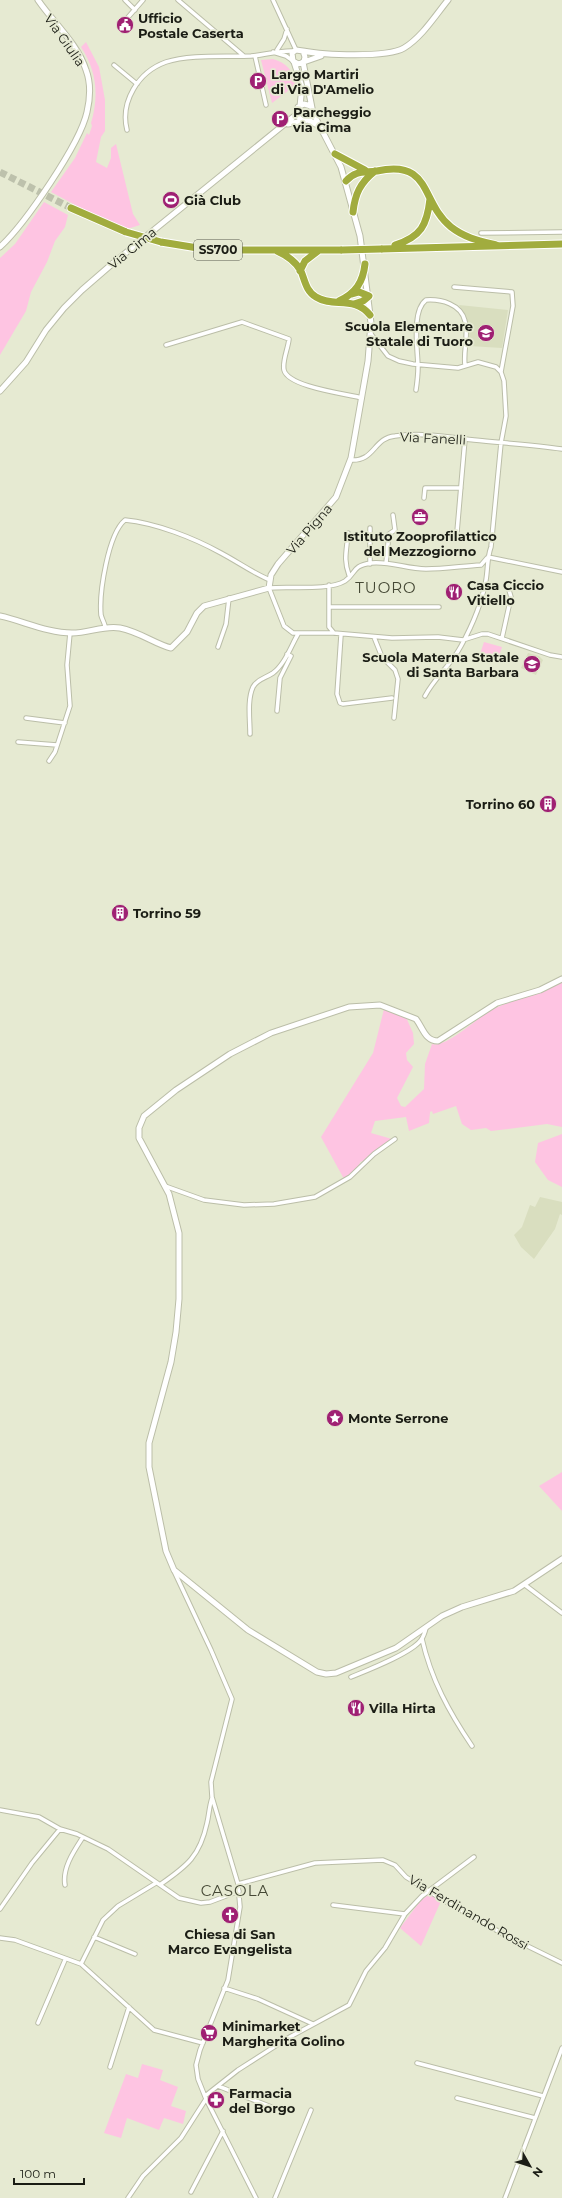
<svg xmlns="http://www.w3.org/2000/svg" width="562" height="2198" font-family="Montserrat,sans-serif">
	<style>
		.built { fill: #d9debf }
		.green { fill: #fec4e2 }
		.lines { fill: none; stroke-linecap: round; stroke-linejoin: round }
		.highway-tunnel { stroke: #bdc1ac; stroke-width: 7; stroke-dasharray: 7 3.5; stroke-linecap: butt }
		.street-casing { stroke: #bbbea8; stroke-width: 5.5 }
		.secondary-casing { stroke: #bbbea8; stroke-width: 7 }
		.highway-casing { stroke: #fff; stroke-width: 9 }
		.street { stroke: #fff; stroke-width: 3.5 }
		.secondary { stroke: #fff; stroke-width: 5 }
		.highway { stroke: #a1ac3e; stroke-width: 7 }
		.highway-bridge-casing { stroke: #fff; stroke-width: 9; stroke-linecap: butt }
		.highway-bridge { stroke: #a1ac3e; stroke-width: 7 }
		.labels { text-anchor: middle; stroke-width: 3.5; stroke-linejoin: round; paint-order: stroke }
		.shield { fill: #e6ead2; stroke: #585a4e; stroke-width: 1 }
		.shield-label { font-size: 12px; font-weight: bold; fill: #1b1d15 }
		.poi-label { font-size: 13px; font-weight: bold; fill: #1b1d15; stroke: #e6ead2; text-anchor: start }
		.street-label { font-size: 13px; fill: #1b1d15; stroke: #e6ead2 }
		.quarter-label { font-size: 15px; letter-spacing: 1px; fill: #454835; stroke: #e6ead2 }
	</style>
	<rect width="100%" height="100%" fill="#e6ead2"/>
	<path class="built" d="M459,305L508,310L502,348L469,346L468,322Z
		M528,653L539,656L543,660L536,675L521,668Z
		M540,1197L562,1202V1215L560,1214L555,1229L534,1259L521,1247L514,1235L522,1227L530,1205L535,1207Z"/>
	<path class="green" d="M86,42L99,67L105,100V131L101,137L96,162L107,168L111,158V148L116,144L133,214L140,225L127,229L96,216L51,192L75,158L87,133L89,135L92,126L91,123C99,96 97,71 81,47Z
		M273,59C287,63 293,71 297,84L272,103L261,60Z
		M44,202L68,215L65,227L55,241L47,262L31,292L26,311L0,355V258L15,244Z
		M484,642L502,647L498,659L480,654Z
		M562,981V1127L547,1124L491,1131L486,1128L471,1130L462,1124L456,1106L433,1114L432,1111L430,1112L429,1123L409,1131L406,1117L375,1121L371,1133L392,1139L366,1160L360,1162L359,1167L344,1179L321,1137L373,1053L384,1009L405,1015L413,1033L414,1044L406,1053L407,1060L413,1067L397,1098L401,1106L405,1107L424,1089L425,1064L432,1044C445,1048 473,1022 485,1014C509,998 538,997 562,981Z
		M562,1134V1187L548,1180L535,1162L538,1143Z
		M562,1472V1511L539,1486Z
		M430,1894L441,1901L421,1946L400,1928L421,1900Z
		M142,2064L163,2070L160,2080L178,2087L171,2106L186,2111L183,2124L164,2118L159,2130L127,2118L121,2138L104,2133L126,2074L138,2078Z"/>
	<g class="lines">
		<path class="highway-tunnel" d="M0,172L71,208"/>
		<defs>
			<path id="street" d="M125,0L135,10
				M178,0L244,56
				M273,0L296,50
				M123,23L143,0
				M277,50L284,39L287,29
				M273,52L286,56L293,61
				M255,56L266,105
				M114,65L137,84
				M127,130C120,102 138,72 166,62C189,54 226,57 251,56C266,55 279,50 294,51
				M481,233L562,232
				M454,287L512,292L513,306L501,372
				M371,334L388,356L399,361L413,364L458,368L478,362L496,367L501,372L504,381L506,416L501,443L491,547C487,558 488,568 486,580C482,602 472,626 461,646C451,665 435,677 425,696
				M166,345L242,322L289,339C288,349 282,361 284,370C288,387 347,394 362,398
				M416,390C417,383 418,375 418,368C418,351 411,311 426,300C441,299 461,304 465,321C469,335 463,351 465,365
				M350,460C375,462 373,438 395,436C421,432 449,437 474,440C503,443 533,445 562,449
				M424,498L425,488H461
				M370,528V564
				M457,532L465,439
				M348,533C347,550 343,559 349,575
				M488,557L562,572
				M386,563L389,534L395,530L393,515
				M329,585V627L334,633
				M329,607H439
				M105,626C104,622 102,619 101,615C99,593 108,534 125,520C156,523 194,538 221,553C238,562 253,573 270,580
				M341,635L337,694L340,703L343,704L392,698
				M374,637L382,657L395,670L398,679L394,718
				M502,638L511,597L509,590
				M463,640L438,637L392,638L334,633H293L284,626L269,588C288,586 329,591 345,581C357,573 351,566 371,563C390,561 407,569 426,569C444,569 463,566 481,565L487,558
				M463,640L482,634H488L550,655L562,657
				M218,647L226,624L229,598
				M277,711L280,678L291,656L287,654
				M26,718L65,723
				M250,734C250,720 247,700 253,687C257,679 266,678 273,673C285,664 291,646 298,634
				M18,742L57,745
				M49,761L55,752L70,706L67,665L70,633
				M165,1186L204,1200L244,1205L274,1204L315,1197L350,1177L374,1154L395,1139
				M174,1571L211,1650L232,1699L211,1782L212,1797L238,1884L240,1907L228,1980L200,2050L196,2065L198,2079L206,2099L256,2198
				M525,1585L562,1613
				M422,1639C431,1679 449,1712 472,1746
				M351,1677C368,1670 412,1653 421,1640C424,1636 425,1632 426,1628
				M0,1810L39,1817L60,1829L77,1834L108,1849L179,1898L201,1903L210,1902L239,1891
				M161,1884C187,1866 200,1856 207,1823C209,1815 209,1807 212,1798
				M238,1884L315,1863L383,1860L395,1865L406,1877L448,1903L505,1935L562,1963
				M65,1885C62,1868 74,1851 83,1837
				M333,1905L405,1914
				M0,1909L32,1863L60,1829
				M94,1937L135,1954
				M0,1938L15,1940L81,1964L154,2030L203,2043
				M81,1964L103,1920L118,1906L156,1883
				M224,1988L258,1999L313,2024
				M38,2023L65,1960
				M417,2063L543,2096
				M110,2067L129,2007
				M218,2086L274,2108
				M205,2096L238,2070L288,2038L349,2005L366,1971L385,1948L405,1914L422,1896L474,1857
				M457,2098L535,2118
				M191,2192L223,2131
				M128,2198L143,2176L181,2138L206,2099
				M275,2198L311,2110
				M505,2198L562,2048"/>
			<path id="secondary" d="M303,51C323,55 387,58 404,48C422,37 435,16 448,0
				M304,61L305,57L303,51L296,50L292,53L293,61L298,64L321,56
				M294,62L302,87L300,106
				M303,62L312,108
				M302,120C297,117 295,113 298,107L304,104L311,106C314,111 313,117 308,120
				M288,124L308,120L321,127
				M0,247C25,224 80,144 87,112C90,99 91,83 86,70C78,44 53,22 38,0
				M0,391L26,362L46,330L64,308L82,290L112,264L297,114
				M0,616C23,621 48,633 72,633C89,633 104,625 120,628C140,632 155,644 171,648L187,632L197,613L204,606L269,588L271,575L278,564L336,497L351,458L368,361L371,323L360,236L341,167L313,113
				M562,979L540,990L497,1003L438,1041C425,1041 423,1028 416,1019L380,1005L349,1007L271,1033L230,1054L176,1090L144,1116L139,1128V1138L169,1194L179,1233V1299L176,1332L171,1362L149,1443V1467L166,1551L174,1570L248,1630L317,1672L326,1674L336,1673L396,1648L442,1616L462,1607L514,1591L562,1559"/>
			<path id="highway" d="M335,154L365,170
				M346,181C356,170 364,173 377,171C432,159 420,202 451,227C465,238 480,241 496,245
				M71,208L126,232
				M353,212C355,194 360,183 375,171
				M161,242L210,250H342
				M395,245C421,237 427,225 430,199
				M381,249L562,244
				M277,251C286,255 296,262 301,271C305,281 306,291 316,297C333,308 354,295 370,315
				M300,271L305,261L318,251
				M352,294L359,292L369,296L363,301L354,304
				M339,301C356,293 363,282 365,264"/>
		</defs>
		<use href="#street" class="street-casing"/>
		<use href="#secondary" class="secondary-casing"/>
		<use href="#highway" class="highway-casing"/>
		<use href="#street" class="street"/>
		<use href="#secondary" class="secondary"/>
		<use href="#highway" class="highway"/>
		<defs>
			<path id="highway-bridge" d="M126,232L161,242
				M342,250L381,249"/>
		</defs>
		<use href="#highway-bridge" class="highway-bridge-casing"/>
		<use href="#highway-bridge" class="highway-bridge"/>
	</g>
	<defs>
		<symbol id="civic-disc" viewBox="-11 -11 22 22"><circle r="9.5" fill="#9f2073" stroke="#e6ead2"/><path d="M-.6-6.5H3V-4.5H.6V-3L4-1V1h2V6H-6V1h2V-1L-.6-3ZM-1.2 2.5V6h2.4V2.5Z" fill="#fff"/></symbol>
		<symbol id="parking-disc" viewBox="-11 -11 22 22"><circle r="9.5" fill="#9f2073" stroke="#e6ead2"/><path d="M-3.5-5.5H1a3.5 3.5 0 0 1 0 7H-1V5.5H-3.5ZM-1-3.4V-.6H.8a1.4 1.4 0 0 0 0-2.8Z" fill="#fff"/></symbol>
		<symbol id="stadium-disc" viewBox="-11 -11 22 22"><circle r="9.5" fill="#9f2073" stroke="#e6ead2"/><path d="M0-5a6.5 5 0 1 0 0 10a6.5 5 0 1 0 0-10ZM-3.5-1.8h7v3.6h-7Z" fill="#fff"/></symbol>
		<symbol id="school-disc" viewBox="-11 -11 22 22"><circle r="9.5" fill="#9f2073" stroke="#e6ead2"/><path d="M0-5L7-2L0 1L-7-2ZM-4 1L0 2.5L4 1V4Q0 6-4 4Z" fill="#fff"/></symbol>
		<symbol id="office-disc" viewBox="-11 -11 22 22"><circle r="9.5" fill="#9f2073" stroke="#e6ead2"/><path d="M-6-3h4V-5.5h4V-3h4V5H-6ZM-1-4.5V-3h2v-1.5ZM-6 0V1H6V0Z" fill="#fff"/></symbol>
		<symbol id="restaurant-disc" viewBox="-11 -11 22 22"><circle r="9.5" fill="#9f2073" stroke="#e6ead2"/><path d="M-5-6h1v4h1v-4h1v4h1v-4h1v5L-1.5 .5V6h-2V.5L-5-1ZM5-6V6H3V1.5H1.5Q1.5-4 5-6Z" fill="#fff"/></symbol>
		<symbol id="building-disc" viewBox="-11 -11 22 22"><circle r="9.5" fill="#9f2073" stroke="#e6ead2"/><path d="M-4-6H4V6H1V3H-1V6H-4ZM-2.5-4.3h1.7v1.8h-1.7ZM.8-4.3h1.7v1.8H.8ZM-2.5-1h1.7V.8h-1.7ZM.8-1h1.7V.8H.8Z" fill="#fff"/></symbol>
		<symbol id="sight-disc" viewBox="-11 -11 22 22"><circle r="9.5" fill="#9f2073" stroke="#e6ead2"/><path d="M0-6L1.8-2.2L6-1.7L2.9 1.2L3.7 5.4L0 3.3L-3.7 5.4L-2.9 1.2L-6-1.7L-1.8-2.2Z" fill="#fff"/></symbol>
		<symbol id="church-disc" viewBox="-11 -11 22 22"><circle r="9.5" fill="#9f2073" stroke="#e6ead2"/><path d="M-1.2-6h2.4v3.5h3.3v2.4h-3.3V6h-2.4V-.1h-3.3v-2.4h3.3Z" fill="#fff"/></symbol>
		<symbol id="supermarket-disc" viewBox="-11 -11 22 22"><circle r="9.5" fill="#9f2073" stroke="#e6ead2"/><path d="M-6-5.5h2.5l.6 2H6L4.5 2H-2.5L-4.4-4H-6ZM-1.5 3.2a1.3 1.3 0 1 0 .1 0ZM3 3.2a1.3 1.3 0 1 0 .1 0Z" fill="#fff"/></symbol>
		<symbol id="pharmacy-disc" viewBox="-11 -11 22 22"><circle r="9.5" fill="#9f2073" stroke="#e6ead2"/><path d="M-2-6h4v4h4v4h-4v4h-4v-4h-4v-4h4Z" fill="#fff"/></symbol>
	</defs>
	<g fill-rule="evenodd">
		<use href="#civic-disc" x="115" y="15" width="20" height="20"/>
		<use href="#parking-disc" x="248" y="71" width="20" height="20"/>
		<use href="#parking-disc" x="270" y="109" width="20" height="20"/>
		<use href="#stadium-disc" x="161" y="190" width="20" height="20"/>
		<use href="#school-disc" x="476" y="323" width="20" height="20"/>
		<use href="#office-disc" x="410" y="507" width="20" height="20"/>
		<use href="#restaurant-disc" x="444" y="582" width="20" height="20"/>
		<use href="#school-disc" x="522" y="654" width="20" height="20"/>
		<use href="#building-disc" x="538" y="794" width="20" height="20"/>
		<use href="#building-disc" x="110" y="903" width="20" height="20"/>
		<use href="#sight-disc" x="325" y="1408" width="20" height="20"/>
		<use href="#restaurant-disc" x="346" y="1698" width="20" height="20"/>
		<use href="#church-disc" x="220" y="1905" width="20" height="20"/>
		<use href="#supermarket-disc" x="199" y="2023" width="20" height="20"/>
		<use href="#pharmacy-disc" x="206" y="2090" width="20" height="20"/>
	</g>
	<g class="labels">
		<rect class="shield" x="194" y="240" width="48" height="20" rx="3"/>
		<g class="shield-label">
			<text x="218" y="254">SS700</text>
		</g>
		<g class="poi-label">
			<text x="138" y="23">Ufficio<tspan x="138" dy="15">Postale Caserta</tspan></text>
			<text x="271" y="79">Largo Martiri<tspan x="271" dy="15">di Via D'Amelio</tspan></text>
			<text x="293" y="117">Parcheggio<tspan x="293" dy="15">via Cima</tspan></text>
			<text x="184" y="205">Già Club</text>
			<text x="473" y="331" text-anchor="end">Scuola Elementare<tspan x="473" dy="15">Statale di Tuoro</tspan></text>
			<text x="420" y="541" text-anchor="middle">Istituto Zooprofilattico<tspan x="420" dy="15">del Mezzogiorno</tspan></text>
			<text x="467" y="590">Casa Ciccio<tspan x="467" dy="15">Vitiello</tspan></text>
			<text x="519" y="662" text-anchor="end">Scuola Materna Statale<tspan x="519" dy="15">di Santa Barbara</tspan></text>
			<text x="535" y="809" text-anchor="end">Torrino 60</text>
			<text x="133" y="918">Torrino 59</text>
			<text x="348" y="1423">Monte Serrone</text>
			<text x="369" y="1713">Villa Hirta</text>
			<text x="230" y="1939" text-anchor="middle">Chiesa di San<tspan x="230" dy="15">Marco Evangelista</tspan></text>
			<text x="222" y="2031">Minimarket<tspan x="222" dy="15">Margherita Golino</tspan></text>
			<text x="229" y="2098">Farmacia<tspan x="229" dy="15">del Borgo</tspan></text>
		</g>
		<g class="street-label">
			<text transform="translate(65 40) rotate(55)" y="5">Via Giulia</text>
			<text transform="translate(132 248) rotate(-39)" y="5">Via Cima</text>
			<text transform="translate(433 438) rotate(3)" y="5">Via Fanelli</text>
			<text transform="translate(309 529) rotate(-49)" y="5">Via Pigna</text>
			<text transform="translate(469 1912) rotate(30)" y="5">Via Ferdinando Rossi</text>
		</g>
		<g class="quarter-label">
			<text x="386" y="593">TUORO</text>
			<text x="235" y="1896">CASOLA</text>
		</g>
	</g>
	<g transform="translate(530 2166) rotate(129)" stroke="#e6ead2" stroke-width="3" paint-order="stroke">
	<path d="M0-3L7 15L0 10L-7 15Z" fill="#1b1d15"/>
	<text y="-6" font-size="11" font-weight="bold" text-anchor="middle" fill="#1b1d15">N</text>
	</g>
	<path d="M14 2178v6h70v-6" fill="none" stroke="#1b1d15" stroke-width="2"/>
	<text x="20" y="2178" font-size="12" fill="#1b1d15" stroke="#e6ead2" stroke-width="3" paint-order="stroke">100 m</text>
</svg>
